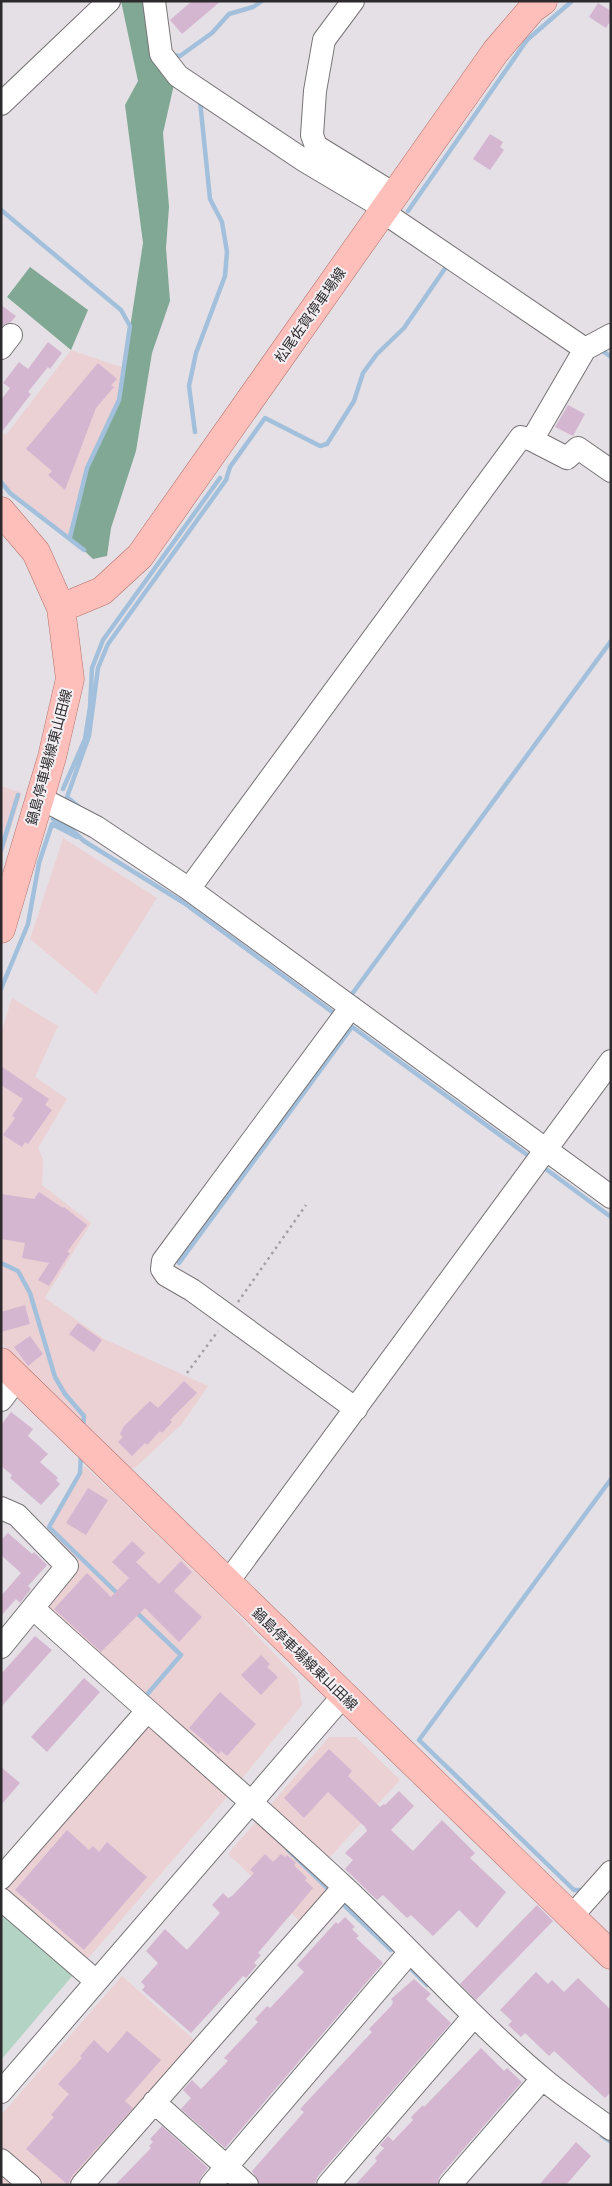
<svg xmlns="http://www.w3.org/2000/svg" width="612" height="2186" font-family="'Varela Round','Noto Sans JP',sans-serif">
	<style>
		.commercial { fill: #ebd1d4 }
		.green { fill: #b3d4c4 }
		.forest { fill: #81a895 }
		.lines { fill: none; stroke-linecap: round; stroke-linejoin: round }
		.stream { stroke: #a2c0dc; stroke-width: 4.5 }
		.building { fill: #d4b6d1 }
		.minor-casing { stroke: #777376; stroke-width: 24 }
		.major-casing { stroke: #b4706b; stroke-width: 29 }
		.path { stroke: #a39fa3; stroke-width: 2.5; stroke-dasharray: 2.5 4; stroke-linecap: butt }
		.minor { stroke: #fff; stroke-width: 22 }
		.major { stroke: #febfbb; stroke-width: 28 }
		.labels { text-anchor: middle; stroke-width: 4; stroke-linejoin: round; paint-order: stroke }
		.street-label { font-size: 14px; fill: #2c2a2c; stroke: #f2eef2 }
	</style>
	<rect width="100%" height="100%" fill="#e5e0e5"/>
	<path class="commercial" d="M71,350L124,368L118,403L84,471L71,538L1,483V432L6,435Z
		M1,786L22,793L1,860Z
		M63,838L157,898L96,994L30,939Z
		M12,998L58,1026L35,1077L67,1099L38,1148L43,1159L42,1185L91,1223L45,1298L104,1339L208,1386L182,1424L136,1467L131,1469L1,1343V1033Z
		M85,1466L219,1595L298,1679L302,1705L226,1798L85,1962L4,1891L158,1710L41,1609L74,1567L45,1537Z
		M329,1737H356L400,1780L319,1869L338,1887L304,1925L228,1854Z
		M122,1976L200,2045L76,2185H1V2115Z"/>
	<path class="green" d="M1,1909L73,1975L1,2060Z"/>
	<path class="forest" d="M121,1H148L175,80L163,133L169,207L166,248L170,301L152,353L136,451L111,528L107,556L93,559L70,537L87,468L119,400L143,243L125,105L138,81Z
		M30,267L88,310L71,350L7,297Z"/>
	<g class="lines">
		<path class="stream" d="M173,55L180,56L212,33L229,14L253,7L262,1
			M1,210L121,310L130,326L119,400L87,468L70,537
			M408,211L527,40L572,1
			M600,349L611,357
			M195,432L189,386L196,353L225,276L227,252L222,222L210,199L200,101
			M1,482L10,493L84,550
			M63,789L85,739L90,707L92,668L103,640L220,478
			M78,806L67,797L89,736L98,668L108,644L226,480L230,467L265,418L320,446L327,444L354,401L363,373L377,354L404,328L446,267
			M53,819L73,831L84,841L184,903L335,1014
			M1,850L18,795
			M1,989L28,924L39,863L52,824L77,837
			M352,994L611,641
			M351,1026L530,1157
			M543,1167L611,1217
			M1,1263L18,1271L30,1293L55,1377L65,1394L84,1416L83,1426
			M179,1263L352,1027
			M81,1454L80,1473L49,1527L119,1595
			M135,1611L181,1655L144,1698
			M288,1850L327,1888
			M584,1890H574L419,1740L611,1479
			M345,1906L391,1950
			M412,1970L427,1985
			M602,2136L611,2142"/>
	</g>
	<path class="building" d="M192,1H221L182,34L170,20Z
		M598,3L611,11V20L606,28L589,17Z
		M490,134L503,142L500,147L504,150L490,170L473,159Z
		M1,305L16,316L11,322L1,326Z
		M48,342L62,353L50,369L48,367L28,392L31,394L1,433V400L10,388L3,383L19,362L28,369Z
		M98,363L117,379L111,385L114,387L96,408L65,490L48,475L52,471L26,449Z
		M568,405L585,414L573,436L555,427Z
		M1,1066L49,1099L45,1105L52,1110L28,1144L25,1142L22,1147L3,1135L15,1118L12,1116L23,1099L1,1085Z
		M39,1192L63,1208L64,1207L87,1225L67,1252L70,1253L49,1286L38,1280L49,1263L22,1258L25,1243L1,1239V1194L34,1199Z
		M25,1305L30,1324L1,1332V1312Z
		M78,1323L102,1340L94,1352L69,1334Z
		M30,1336L43,1354L28,1366L14,1347Z
		M184,1381L197,1393L170,1420L172,1422L162,1433L160,1431L147,1445L145,1443L132,1456L118,1442L123,1437L120,1434L124,1426L150,1401L158,1408Z
		M11,1412L33,1429L28,1436L48,1454L40,1462L58,1478L56,1480L60,1484L41,1505L10,1478L12,1475L1,1466V1425Z
		M88,1488L108,1500L86,1535L66,1523Z
		M8,1533L32,1554L34,1552L47,1565L28,1586L31,1589L20,1603L16,1599L1,1616V1596L21,1573L1,1555V1540Z
		M132,1541L145,1553L136,1562L159,1584L181,1561L192,1572L174,1591L202,1617L179,1642L145,1608L101,1652L54,1609L87,1573L111,1597L129,1578L112,1562Z
		M35,1636L52,1650L1,1707V1674Z
		M261,1655L270,1664L267,1667L278,1677L261,1695L241,1675Z
		M84,1678L100,1692L47,1752L31,1737Z
		M220,1692L256,1724L227,1756L221,1751L219,1754L189,1728Z
		M329,1749L352,1771L348,1776L380,1807L384,1804L385,1805L399,1791L414,1806L391,1830L413,1851L442,1820L475,1853L470,1858L506,1892L477,1928L459,1910L433,1936L411,1915L407,1918L383,1895L377,1900L345,1869L353,1860L345,1853L367,1831L365,1827L328,1792L304,1818L284,1798Z
		M1,1767L20,1783L1,1805Z
		M67,1830L89,1850L93,1846L99,1852L107,1842L147,1877L84,1950L15,1890Z
		M265,1854L273,1862L281,1854L285,1857L287,1855L296,1863L294,1865L307,1878L305,1880L313,1888L258,1953L261,1955L254,1963L257,1965L246,1978L243,1976L191,2033L142,1990L145,1986L141,1982L158,1963L146,1951L165,1929L187,1950L220,1913L212,1905L223,1893L228,1898L232,1896L254,1873L250,1870Z
		M537,1905L553,1921L476,2000L460,1984Z
		M345,1917L355,1927L352,1929L359,1936L356,1938L383,1963L225,2148L181,2109L191,2098L183,2090L192,2080L201,2089L228,2061L224,2058L258,2022L255,2019L267,2006L270,2008L304,1972L297,1965L336,1922L338,1924Z
		M536,1972L548,1984L552,1980L564,1992L578,1978L611,2010V2092L605,2098L554,2051L549,2056L525,2033L521,2037L508,2025L512,2021L500,2010Z
		M414,1979L431,1994L426,1999L451,2023L318,2176L314,2185H260L252,2171L304,2112L300,2109L372,2032L369,2029L392,2005L393,2001L391,1999Z
		M127,2031L161,2060L125,2101L133,2108L72,2176L68,2185L26,2149L54,2117L51,2115L69,2094L58,2084L82,2058L80,2056L94,2040L108,2053Z
		M481,2048L504,2071L507,2068L522,2082L440,2176L437,2185H355L377,2161L375,2158L384,2148L380,2145L388,2136L393,2141L413,2120L411,2117L423,2105L424,2107Z
		M162,2126L208,2168L201,2177L198,2185H115L151,2148L149,2146L153,2142L150,2139Z
		M576,2142L591,2156L566,2185H539Z"/>
	<g class="lines">
		<defs>
			<path id="minor" d="M154,1L161,54L178,76L305,161L384,208L392,218L585,349
				M353,1L324,40L315,91L312,135L316,146L394,194
				M1,104L109,1
				M1,348L11,335
				M532,440L567,458L578,448L611,471
				M40,798L96,827L189,889L611,1197
				M189,889L521,437L532,440L585,349L611,335
				M351,1007L163,1261L162,1269L166,1275L192,1290L356,1409
				M1,1400L17,1379
				M1,1508L17,1515L67,1566L1,1647
				M227,1583L611,1061
				M34,1609C136,1702 241,1791 342,1885C410,1948 471,2018 542,2078C563,2096 588,2112 611,2129
				M1,1878L147,1711
				M1,1899L96,1981
				M571,1917L611,1872
				M1,2092L343,1696
				M154,2102L247,2185
				M1,2160L30,2185
				M82,2185L344,1887
				M211,2185L409,1953
				M328,2185L474,2016
				M450,2185L542,2079"/>
			<path id="major" d="M1,511L36,552L61,608L70,679L52,757L1,929
				M61,608L102,591L140,556L496,51L532,9L543,1
				M1,1362L611,1955"/>
		</defs>
		<use href="#minor" class="minor-casing"/>
		<use href="#major" class="major-casing"/>
		<path class="path" d="M238,1302L306,1205
			M187,1373L218,1331"/>
		<use href="#minor" class="minor"/>
		<use href="#major" class="major"/>
	</g>
	<g class="labels">
		<g class="street-label">
			<text transform="translate(310 315) rotate(-55)" y="5">松尾佐賀停車場線</text>
			<text transform="translate(49 757) rotate(-75)" y="5">鍋島停車場線東山田線</text>
			<text transform="translate(305 1659) rotate(44)" y="5">鍋島停車場線東山田線</text>
		</g>
	</g>
	<rect width="612" height="2186" fill="none" stroke="#2c2a2c" stroke-width="5"/>
</svg>
